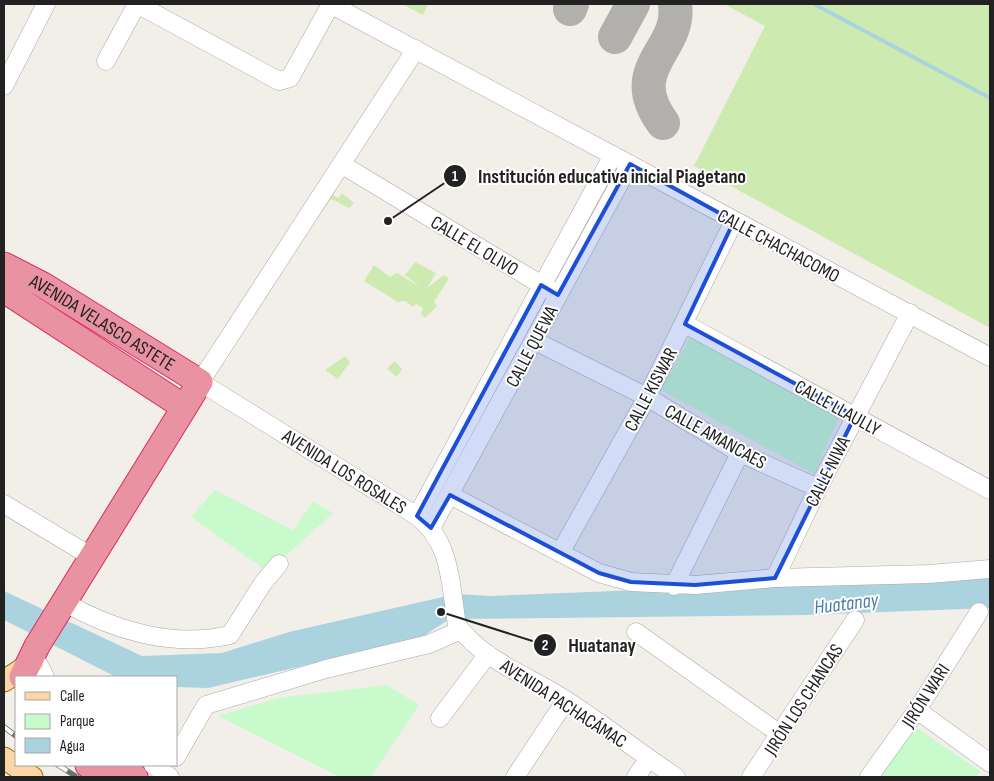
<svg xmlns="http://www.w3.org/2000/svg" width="994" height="781" font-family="'Sofia Sans Condensed',sans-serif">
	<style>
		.grass { fill: #cdebb0 }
		.park { fill: #c8facc }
		.water { fill: #aad3df }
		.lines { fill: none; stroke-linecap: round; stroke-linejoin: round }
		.stream { stroke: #aad3df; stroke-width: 4 }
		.taxiway { stroke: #b1b0ac; stroke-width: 34 }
		.minor-casing { stroke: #a9a9a9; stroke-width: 19 }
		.major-casing { stroke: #a06b00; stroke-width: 23 }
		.highway-casing { stroke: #dc2a67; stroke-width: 27 }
		.minor { stroke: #fff; stroke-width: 18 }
		.major { stroke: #fcd6a4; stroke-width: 21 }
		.highway { stroke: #e892a2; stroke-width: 25 }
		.rail-casing { stroke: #707070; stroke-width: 5.5 }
		.rail { stroke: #fff; stroke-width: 4; stroke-dasharray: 11; stroke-linecap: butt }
		.marked { fill: #1d4ed8; fill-opacity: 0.2; stroke: #1d4ed8; stroke-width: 4; stroke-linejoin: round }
		.labels { text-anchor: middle; stroke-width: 4; stroke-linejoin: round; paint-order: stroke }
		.street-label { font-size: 19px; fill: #222; stroke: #fff }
		.water-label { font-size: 20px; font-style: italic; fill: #4a7aab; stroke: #fff }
		.leader { fill: none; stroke: #222; stroke-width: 2 }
		.callout-dot { fill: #222; stroke: #fff; stroke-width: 2 }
		.mark-label { font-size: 15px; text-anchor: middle; font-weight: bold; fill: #fff }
		.callout-label { font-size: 20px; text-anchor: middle; font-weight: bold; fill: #222; stroke: #fff; stroke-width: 4; stroke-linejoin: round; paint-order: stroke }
	</style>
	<rect width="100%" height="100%" fill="#f2efe9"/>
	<path class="grass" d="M402,4H428L423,15Z
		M724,4H990V328L694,166L765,26Z
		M347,170L333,195L338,198L342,193L354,203L349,208L331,199L296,248Z
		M415,262L436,273L427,288L444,275L449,278L434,302L437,306L425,318L421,314L423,308L416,304L413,307L405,301L398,302L364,281L374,265L390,277L397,273L420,287L405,275Z
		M345,356L350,362L338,379L325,370Z
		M394,361L402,369L397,377L387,369Z"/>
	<path class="park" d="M693,332L841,413L814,474L661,390Z
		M215,490L293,530L313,502L333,513L268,572L191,517Z
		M387,685L419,705L371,777H340L218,716L278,698Z
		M914,726L980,771L976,777H880Z"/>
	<path class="water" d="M990,576V608L805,615L458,619L445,622L419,639L208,688L176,687V677H116L4,620V591L142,656L222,653L289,632L456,594L491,596Z"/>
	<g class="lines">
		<path class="stream" d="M814,4L990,98"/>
		<path class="taxiway" d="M570,9L572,4
			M615,37L633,4
			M663,123C622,67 682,51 675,4"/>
		<defs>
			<path id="minor" d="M330,4L990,357
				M416,49L200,382L417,516C452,543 450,584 457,625C483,661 531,677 566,700C604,725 639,752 676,777
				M106,61L137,4L279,81L290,78L331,4
				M4,86L46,4
				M341,164L550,290
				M685,324L990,490
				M535,341L647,397L740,453L818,488
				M450,495L599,573L631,582L695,585L775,578L929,574L990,569
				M4,504L92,557
				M417,516L613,155
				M431,528L630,164
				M560,553L647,397L734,221
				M775,578L818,488L910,313
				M674,586L740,453
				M64,602C114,631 173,648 230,635L263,583L279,564
				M636,632L780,734
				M33,662L39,665L45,677
				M917,710L990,763
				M440,718L488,654
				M176,757L206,705L326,669L429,644L461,630
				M153,765L170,777
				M515,777L566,700
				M636,777L648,759
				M751,777L855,620
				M869,777L917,710L979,612"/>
			<path id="major" d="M4,681L33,662
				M4,758L32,777"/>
			<g id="highway">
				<path id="s1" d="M4,265L43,285L200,382L37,646L22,677"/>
				<path d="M4,290L184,407"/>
				<path d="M88,765L105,777"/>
				<path d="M118,765L135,777"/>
			</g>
		</defs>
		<use href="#minor" class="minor-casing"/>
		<use href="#major" class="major-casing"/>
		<use href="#highway" class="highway-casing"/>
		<use href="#minor" class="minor"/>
		<use href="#major" class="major"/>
		<use href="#highway" class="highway"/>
		<defs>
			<path id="rail" d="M4,727L16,736
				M58,765L77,777"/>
		</defs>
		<use href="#rail" class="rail-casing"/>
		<use href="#rail" class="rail"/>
	</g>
	<path class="marked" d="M630,164L734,221L685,324L855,416L775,578L695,585L631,582L599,573L450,495L431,528L417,516L541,285L558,295Z"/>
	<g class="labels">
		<g class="street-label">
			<text transform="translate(475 245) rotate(31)" y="7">CALLE EL OLIVO</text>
			<text transform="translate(779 245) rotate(28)" y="7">CALLE CHACHACOMO</text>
			<text dy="7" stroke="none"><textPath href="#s1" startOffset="114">AVENIDA VELASCO ASTETE</textPath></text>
			<text transform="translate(531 346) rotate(-62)" y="7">CALLE QUEWA</text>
			<text transform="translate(650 389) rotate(-62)" y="7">CALLE KISWAR</text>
			<text transform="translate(838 407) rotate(29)" y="7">CALLE LLAULLY</text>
			<text transform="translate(716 436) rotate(29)" y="7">CALLE AMANCAES</text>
			<text transform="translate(345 471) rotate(32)" y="7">AVENIDA LOS ROSALES</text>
			<text transform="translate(827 471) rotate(-63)" y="7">CALLE NIWA</text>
			<text transform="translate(925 695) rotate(-57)" y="7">JIRÓN WARI</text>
			<text transform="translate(803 699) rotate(-57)" y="7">JIRÓN LOS CHANCAS</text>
			<text transform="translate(564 703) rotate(33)" y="7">AVENIDA PACHACÁMAC</text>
		</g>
		<g class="water-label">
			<text transform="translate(846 603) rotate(-7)" y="7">Huatanay</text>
		</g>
	</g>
	<path class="leader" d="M388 221L455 176M441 612L545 645"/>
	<g class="callout-dot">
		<circle cx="388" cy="221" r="5"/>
		<circle cx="441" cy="612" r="5"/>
		<circle cx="455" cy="176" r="12"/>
		<circle cx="545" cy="645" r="12"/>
	</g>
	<g class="mark-label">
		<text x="455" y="181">1</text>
		<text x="545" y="650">2</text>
	</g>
	<g class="callout-label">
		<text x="612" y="183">Institución educativa inicial Piagetano</text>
		<text x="602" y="652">Huatanay</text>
	</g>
	<rect width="994" height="781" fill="none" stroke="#222222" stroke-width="10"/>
	<rect x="15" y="676" width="162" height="90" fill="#ffffff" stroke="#a7a7a7"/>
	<rect x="25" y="692" width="25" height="8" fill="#fcd6a4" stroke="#a7a7a7"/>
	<text x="60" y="701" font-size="15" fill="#222222">Calle</text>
	<rect x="25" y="714" width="25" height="15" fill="#c8facc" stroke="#a7a7a7"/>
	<text x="60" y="726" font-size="15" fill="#222222">Parque</text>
	<rect x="25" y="738" width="25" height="15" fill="#aad3df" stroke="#a7a7a7"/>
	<text x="60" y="751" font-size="15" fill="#222222">Agua</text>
</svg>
